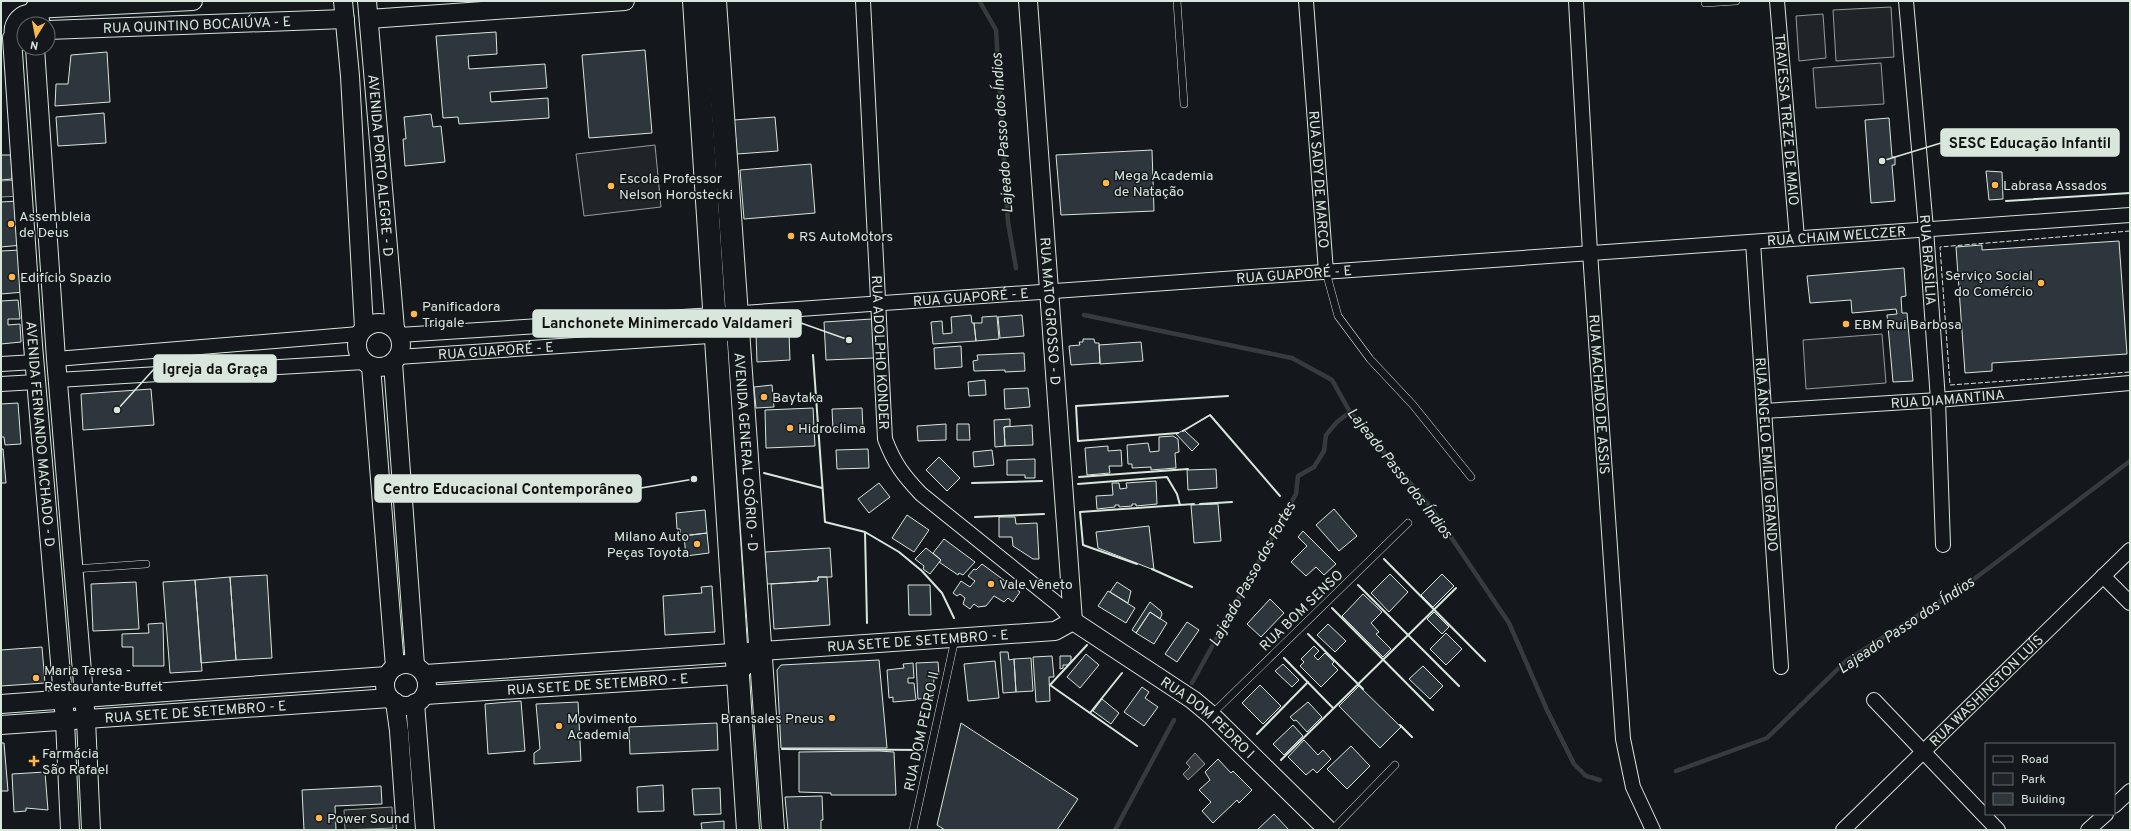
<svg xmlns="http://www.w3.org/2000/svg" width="2131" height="831" font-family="Overpass,sans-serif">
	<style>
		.green { fill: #202428; stroke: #939e99 }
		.parking { fill: #24282b; stroke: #939e99 }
		.water { fill: #363b3e; stroke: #939e99 }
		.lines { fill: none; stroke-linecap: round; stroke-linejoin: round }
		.stream { stroke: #363b3e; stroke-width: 4.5 }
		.building { fill: #2c363c; stroke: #d8e6dc }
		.service-casing { stroke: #d8e6dc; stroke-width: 8 }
		.minor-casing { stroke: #d8e6dc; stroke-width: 16 }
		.tertiary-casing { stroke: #d8e6dc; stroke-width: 20 }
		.primary-casing { stroke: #d8e6dc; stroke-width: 24 }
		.service { stroke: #14181c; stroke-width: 7 }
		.minor { stroke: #14181c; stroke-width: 14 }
		.tertiary { stroke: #14181c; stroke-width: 18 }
		.primary { stroke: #14181c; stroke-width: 22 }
		.fence { stroke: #d8e6dc; stroke-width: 1; stroke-dasharray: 5 2; stroke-linecap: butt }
		.wall { stroke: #d8e6dc; stroke-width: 2 }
		.poi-dot { fill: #ffb74d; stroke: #14181c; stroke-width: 1.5 }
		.labels { text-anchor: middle; stroke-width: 3; stroke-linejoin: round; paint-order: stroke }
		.street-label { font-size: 14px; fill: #d8e6dc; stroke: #14181c }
		.poi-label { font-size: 14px; fill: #d8e6dc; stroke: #14181c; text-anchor: start }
		.water-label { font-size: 15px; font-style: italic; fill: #d8e6dc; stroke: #14181c }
		.leader { fill: none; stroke: #d8e6dc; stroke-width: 1.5 }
		.callout-dot { fill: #d8e6dc; stroke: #14181c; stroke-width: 1.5 }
		.callout { fill: #d8e6dc; stroke: #d8e6dc; stroke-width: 1.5 }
		.callout-label { font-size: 15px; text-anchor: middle; font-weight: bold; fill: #111 }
	</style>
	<rect width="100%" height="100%" fill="#14181c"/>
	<path class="green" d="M1891,7L1894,57L1836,61L1833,10Z
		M1823,14L1826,58L1799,61L1796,16Z
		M1881,63L1884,104L1816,108L1813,68Z
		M655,145L661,207L584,216L576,154Z
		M1882,334L1886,383L1806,389L1803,340Z"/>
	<path class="parking" d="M18,180L20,196L1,197V181Z
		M392,807L393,828L345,830L344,810Z"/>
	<path class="water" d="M1195,753L1205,764L1188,780L1183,774L1190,767L1186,763Z"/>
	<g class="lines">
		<path class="stream" d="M980,2L996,30L1008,222L1016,268
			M1084,315L1292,358L1332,380L1350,412L1432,509L1509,623L1547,710L1574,764L1586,776L1600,780
			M1192,683L1296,494L1298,476L1314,467L1324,451L1326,435L1337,422L1350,412
			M1676,771L1767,738L1846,661L1969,583L2130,461
			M1115,830L1174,720"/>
	</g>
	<path class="building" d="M496,32L497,54L468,56L469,69L545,64L547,88L490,92L491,102L548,98L549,118L459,124L458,117L443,118L436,36Z
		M645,50L652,133L589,138L582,55Z
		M107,52L110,102L55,106L56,84H68L71,55Z
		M104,113L106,143L58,146L56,117Z
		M431,114L433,127L441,126L445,162L405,166L403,139H406L404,117Z
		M775,117L778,151L737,154L734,120Z
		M1889,118L1892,157H1895V165H1892L1895,201L1871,203L1865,120Z
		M1152,150L1154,211L1061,215L1056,155Z
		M1,155H11L12,179L1,180Z
		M811,164L815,213L744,219L740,170Z
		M1986,171L2002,172L2003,199L1989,200Z
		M18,201L22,245L1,247V202Z
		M2119,241L2127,354L1992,363V371L1965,373L1956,247L1982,245V250Z
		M21,250L24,292L1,294V251Z
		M1904,268L1906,296L1901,297L1902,313H1907L1913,381L1893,382L1887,315L1897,314L1896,309L1852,313L1851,300L1810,303L1807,276Z
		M18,300L20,319H8V325L20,324L21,342L1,344V301Z
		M971,315L972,323H974L976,341L933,344L931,322L942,321L943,334L952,333L951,317Z
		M1022,315L1024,336L1000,338L998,317Z
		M997,316L999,339L976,341L974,323H982V317Z
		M872,319L874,358L826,360L824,322Z
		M789,333L790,360L757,362L756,334Z
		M1083,339H1094L1095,343H1099L1100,363L1071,365L1069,346L1080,345L1079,342H1083Z
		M1141,342L1143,361L1100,364L1099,345Z
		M961,346L962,367L935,369L934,348Z
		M1024,353L1025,371L1005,372V370L974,371L973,361L978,360L977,355Z
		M985,380L986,395L969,396L968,382Z
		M772,385L774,407L756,408L754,387Z
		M1028,388L1030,407L1005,409L1004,389Z
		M151,389L154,425L83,430L81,394Z
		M18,403L21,444L5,445L4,437H1V404Z
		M813,408L815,446L766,448L765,410Z
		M862,408L863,429L833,430L832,409Z
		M1010,419V426L1004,427L1005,446L995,447L994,420Z
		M946,424V440L918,441L917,426Z
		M957,424H969L970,440H957Z
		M1032,425L1033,445L1005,446L1004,427Z
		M1184,430L1199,444L1192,451L1176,434Z
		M1173,436L1178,439L1179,452L1175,453L1176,468L1151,470V467L1132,468V464H1128L1127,445L1148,443L1150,452L1159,451V437Z
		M1108,446V451L1121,450L1122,466H1109L1110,473L1087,475L1085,448Z
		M1,449H3L6,483H1Z
		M868,449L869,468L837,469L836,450Z
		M992,450L994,465L974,467L973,452Z
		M939,457L960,478L947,491L926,470Z
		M1035,459V478H1025V475H1007V460Z
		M1216,469L1217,488L1188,490L1187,470Z
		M1156,481L1157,504L1136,506V504H1132V506L1119,507V505H1115V507L1097,509L1096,496L1113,495L1112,483H1119L1120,489L1127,488L1126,483Z
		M879,483L890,497L869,513L858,499Z
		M1218,504L1221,541L1194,543L1191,505Z
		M1334,509L1357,536L1339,551L1316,525Z
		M705,510L707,533L681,536L680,529H677L676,513Z
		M907,515L929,530L914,552L892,538Z
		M999,517H1015L1016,524L1037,523L1039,559H1033L1013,546L1012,537H999Z
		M1149,526L1154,570L1098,548L1096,532Z
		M1303,531L1336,564L1324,575L1316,567L1306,576L1291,562L1307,546L1298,537Z
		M707,533L709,553L686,556L684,536Z
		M944,539L975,562L963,575L959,573L958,575L939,562L941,560L933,553Z
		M830,548L832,577H818V581L767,584L765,552Z
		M926,548L941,560L930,574L923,569L924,566L915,559Z
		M982,564L1020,592L1013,602L1008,598L1004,602L994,596L986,606L978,607L974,604L970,609L963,604L965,598L960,594L957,596L953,593L961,581L970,587L975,581L968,576L974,569L976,570Z
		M1390,574L1408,592L1389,612L1371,593Z
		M1442,574L1454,586L1433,607L1421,595Z
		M267,575L272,658L236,660L230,577Z
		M230,577L236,660L201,663L195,580Z
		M818,577H827L830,625L774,629L771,584L818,581Z
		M195,580L202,671L170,673L163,582Z
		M136,582L139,629L93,631L91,584Z
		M1117,582L1131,591L1128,603L1110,592Z
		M908,585H930L931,615H909Z
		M712,586L715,632L665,635L663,596L702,593L701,587Z
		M1108,591L1135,608L1126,623L1098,606Z
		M1363,594L1382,612L1371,623L1379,632L1376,634L1391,649L1383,657L1342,616Z
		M1270,599L1284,613L1261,637L1247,624Z
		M1150,602L1161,611L1162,614L1160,619L1150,612L1136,633L1132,630Z
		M1150,612L1167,623L1154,644L1136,633Z
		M1434,612L1449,627L1442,634L1427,619Z
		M1187,622L1199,630L1177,662L1165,654Z
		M163,623L164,666H133V647H122V634L149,633L148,624Z
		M1328,624L1346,641L1335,652L1317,635Z
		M1446,633L1462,649L1446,665L1430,649Z
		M1314,646L1319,651L1314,656L1318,660L1325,653L1334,662L1332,664L1338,670L1321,687L1300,666L1304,662L1301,659Z
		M42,647L45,683L1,686V650Z
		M1000,652H1008L1009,660L1014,659L1016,692L1003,693Z
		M1086,654L1099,665L1080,688L1067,677Z
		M1052,656L1054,677H1049L1050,701L1036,702L1033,657Z
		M1060,656H1071V661L1068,665H1063V668L1060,669Z
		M1031,658L1033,691L1016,692L1014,659Z
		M879,660L887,748H781L777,670L781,665Z
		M995,661L999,698L968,701L964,664Z
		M938,662L939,675L934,676L933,698L918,699L916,663Z
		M913,663L914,678H908V683H914L916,700L893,702V697L889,698L887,670L904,668L903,664Z
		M1283,664L1299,680L1292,687L1275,671Z
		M1423,666L1443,686L1430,699L1409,679Z
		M1260,685L1281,706L1263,724L1242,703Z
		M1359,686L1401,727L1380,748L1339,706Z
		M1142,687L1149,692L1145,698L1158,707L1144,726L1124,712Z
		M1102,699L1119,713L1111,724L1093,711Z
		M521,701L525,751L488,754L485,704Z
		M578,702L581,761L534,764V753L540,749L536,704Z
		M1308,702L1322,717L1307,732L1296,720L1294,721L1290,717Z
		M717,723L718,750L630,754L629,727Z
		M961,723L1078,799L1057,830H945L937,825Z
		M1293,725L1303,736L1284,755L1273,744Z
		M1304,740L1318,755L1323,750L1331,759L1317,773L1313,769L1306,775L1288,757Z
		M1,743H4L8,791H1Z
		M1351,746L1370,766L1347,789L1327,769Z
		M879,751L894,752L896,795H831V793L799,792V752Z
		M1218,759L1231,773L1233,771L1252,790L1239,803L1237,800L1213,823L1202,811L1211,802L1199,790L1210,780L1205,772Z
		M45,772L48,810L26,808V811L14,812L12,774Z
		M663,785L664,811L638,812L637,787Z
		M381,786L382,804L335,806L336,830H304L302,790Z
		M720,788L721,814L694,815L692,789Z
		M822,796L823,820H821V830H788L785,797Z
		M1274,814L1289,830H1257Z
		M724,821V830H702L701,823Z"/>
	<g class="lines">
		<defs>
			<path id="service" d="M1177,1L1184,104
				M1705,3L1736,1
				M1326,272L1338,316L1370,359L1413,405L1471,477
				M74,569L146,564
				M1212,714L1408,523
				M913,830L955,639
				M1332,830L1395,765"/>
			<g id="minor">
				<path id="s1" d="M863,1L885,439C894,463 903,475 921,494L1059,605L1073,621"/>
				<path id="s2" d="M1306,1L1326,272"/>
				<path id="s3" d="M1576,1L1590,252L1623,739L1633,787L1653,830"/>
				<path id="s4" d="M1777,1L1797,238"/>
				<path id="s5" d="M1906,1L1926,229L1938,400L1943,545"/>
				<path id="s6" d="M1753,242L1781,667"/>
				<path id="s7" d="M399,335L714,315L2130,215"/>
				<path id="s8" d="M398,357L724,335"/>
				<path d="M56,359L359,334"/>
				<path d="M1,364L35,362"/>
				<path d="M57,380L364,362"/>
				<path d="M1,384L36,382"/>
				<path id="s9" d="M1764,411L1938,400L2130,383"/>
				<path d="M2103,576L2130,603"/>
				<path d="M1874,700L1998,830"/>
				<path d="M2114,806L2130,791"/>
				<path id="s10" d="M1843,830L2130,550"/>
				<path d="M2088,830L2106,814"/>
			</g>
			<g id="tertiary">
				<path d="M343,1L350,76L364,328"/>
				<path id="s11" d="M367,1L395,329"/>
				<path id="s12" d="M1028,1L1073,621"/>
				<path d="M34,9L193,1"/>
				<path d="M369,19L625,1"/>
				<path id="s13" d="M48,30L345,19"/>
				<path id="s14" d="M12,38L33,345L65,721L70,830"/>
				<path d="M24,41C0,38 23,0 40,19"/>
				<path d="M35,48L56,359L86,720L91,830"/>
				<circle cx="379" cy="345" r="22"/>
				<path d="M393,363L415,665"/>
				<path d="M371,366L395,667"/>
				<path id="s15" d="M1073,621L1193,700L1211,715L1328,830"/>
				<circle cx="406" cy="685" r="21"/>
				<path id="s16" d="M425,674L1055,631L1073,621"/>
				<path id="s17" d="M425,695L736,675L747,664"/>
				<path d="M395,702L399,731L406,830"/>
				<path d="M415,703L425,830"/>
				<path d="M1,704L387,676"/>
				<path id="s18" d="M1,725L390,698"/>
			</g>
			<g id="primary">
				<path d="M694,1L748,830"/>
				<path id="s19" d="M715,1L773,830"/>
			</g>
		</defs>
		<use href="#service" class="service-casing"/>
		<use href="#minor" class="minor-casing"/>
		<use href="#tertiary" class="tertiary-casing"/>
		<use href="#primary" class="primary-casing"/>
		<use href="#service" class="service"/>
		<use href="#minor" class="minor"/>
		<use href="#tertiary" class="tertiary"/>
		<use href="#primary" class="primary"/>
		<path class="fence" d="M2130,231L1940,247L1950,385L2130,372"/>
		<path class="wall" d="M2006,201L2130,193
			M813,355L825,522L865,532L899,552L922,571L942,593L954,618
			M1183,431L1210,415L1280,496
			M1178,433L1078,441L1076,406L1228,396
			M764,473L822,488
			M1079,477L1188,469
			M972,483L1042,481
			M1078,484L1167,477L1177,494L1180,505
			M1200,504L1232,502
			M975,517L1044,514
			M865,532L867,623
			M1384,559L1485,661
			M1137,564L1083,545L1080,512L1194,504
			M1152,569L1192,587
			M1358,585L1459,686
			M1332,608L1433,710
			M1308,634L1363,689
			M1087,645L1050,685L1137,746
			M1284,658L1333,708
			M1090,713L1122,673
			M1400,725L1412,737
			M1257,734L1308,682
			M782,749L923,750
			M1281,760L1456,588"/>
	</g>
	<g class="poi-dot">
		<circle cx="1106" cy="183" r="4"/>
		<circle cx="1995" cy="185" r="4"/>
		<circle cx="611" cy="186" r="4"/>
		<circle cx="11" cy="224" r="4"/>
		<circle cx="791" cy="236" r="4"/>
		<circle cx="12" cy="277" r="4"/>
		<circle cx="2041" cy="283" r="4"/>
		<circle cx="414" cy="314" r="4"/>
		<circle cx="1846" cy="324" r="4"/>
		<circle cx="764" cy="397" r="4"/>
		<circle cx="790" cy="428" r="4"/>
		<circle cx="697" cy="544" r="4"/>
		<circle cx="991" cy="584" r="4"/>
		<circle cx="36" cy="678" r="4"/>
		<circle cx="832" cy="718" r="4"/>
		<circle cx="559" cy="726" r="4"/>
		<path d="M32 755h4v4h4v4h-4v4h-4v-4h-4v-4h4z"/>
		<circle cx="319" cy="818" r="4"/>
	</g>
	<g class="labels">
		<g class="street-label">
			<text dy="5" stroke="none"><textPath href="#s13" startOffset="149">RUA QUINTINO BOCAIÚVA - E</textPath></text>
			<text dy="5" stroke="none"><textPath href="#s4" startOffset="119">TRAVESSA TREZE DE MAIO</textPath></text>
			<text dy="5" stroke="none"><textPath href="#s11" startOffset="165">AVENIDA PORTO ALEGRE - D</textPath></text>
			<text dy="5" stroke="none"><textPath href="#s2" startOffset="179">RUA SADY DE MARCO</textPath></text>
			<text dy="5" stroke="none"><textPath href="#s7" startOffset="1441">RUA CHAIM WELCZER</textPath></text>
			<text dy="5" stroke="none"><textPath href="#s5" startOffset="260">RUA BRASÍLIA</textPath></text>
			<text dy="5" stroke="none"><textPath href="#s7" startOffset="897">RUA GUAPORÉ - E</textPath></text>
			<text dy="5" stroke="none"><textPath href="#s7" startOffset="573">RUA GUAPORÉ - E</textPath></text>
			<text dy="5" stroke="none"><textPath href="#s12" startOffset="311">RUA MATO GROSSO - D</textPath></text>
			<text dy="5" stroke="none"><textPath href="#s8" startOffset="98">RUA GUAPORÉ - E</textPath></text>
			<text dy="5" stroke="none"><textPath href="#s1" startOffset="352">RUA ADOLPHO KONDER</textPath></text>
			<text dy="5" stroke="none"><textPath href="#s3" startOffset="394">RUA MACHADO DE ASSIS</textPath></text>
			<text dy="5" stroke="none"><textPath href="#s9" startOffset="184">RUA DIAMANTINA</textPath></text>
			<text dy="5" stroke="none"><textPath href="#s14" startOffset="397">AVENIDA FERNANDO MACHADO - D</textPath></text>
			<text dy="5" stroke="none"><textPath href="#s19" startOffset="452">AVENIDA GENERAL OSÓRIO - D</textPath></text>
			<text dy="5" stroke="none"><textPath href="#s6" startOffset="213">RUA ÂNGELO EMÍLIO GRANDO</textPath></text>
			<text transform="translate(1301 610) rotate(-44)" y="5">RUA BOM SENSO</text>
			<text dy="5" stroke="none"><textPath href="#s16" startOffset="494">RUA SETE DE SETEMBRO - E</textPath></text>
			<text dy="5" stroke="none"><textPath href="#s17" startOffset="173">RUA SETE DE SETEMBRO - E</textPath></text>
			<text dy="5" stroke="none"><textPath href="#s10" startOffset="200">RUA WASHINGTON LUÍS</textPath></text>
			<text dy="5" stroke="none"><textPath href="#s18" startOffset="195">RUA SETE DE SETEMBRO - E</textPath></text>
			<text dy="5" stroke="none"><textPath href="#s15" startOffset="166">RUA DOM PEDRO I</textPath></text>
			<text transform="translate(921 731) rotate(-78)" y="5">RUA DOM PEDRO II</text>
		</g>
		<g class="poi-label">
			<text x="1114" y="180">Mega Academia<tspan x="1114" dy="16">de Natação</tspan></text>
			<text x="619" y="183">Escola Professor<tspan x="619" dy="16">Nelson Horostecki</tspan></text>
			<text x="2003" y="190">Labrasa Assados</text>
			<text x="19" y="221">Assembleia<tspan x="19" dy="16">de Deus</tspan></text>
			<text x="799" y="241">RS AutoMotors</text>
			<text x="2033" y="280" text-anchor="end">Serviço Social<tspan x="2033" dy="16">do Comércio</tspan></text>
			<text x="20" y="282">Edifício Spazio</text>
			<text x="422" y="311">Panificadora<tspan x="422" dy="16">Trigale</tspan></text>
			<text x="1854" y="329">EBM Rui Barbosa</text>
			<text x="772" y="402">Baytaka</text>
			<text x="798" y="433">Hidroclima</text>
			<text x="689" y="541" text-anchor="end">Milano Auto<tspan x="689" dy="16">Peças Toyota</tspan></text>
			<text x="999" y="589">Vale Vêneto</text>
			<text x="44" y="675">Maria Teresa -<tspan x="44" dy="16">Restaurante Buffet</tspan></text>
			<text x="567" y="723">Movimento<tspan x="567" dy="16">Academia</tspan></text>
			<text x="824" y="723" text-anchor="end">Bransales Pneus</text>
			<text x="42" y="758">Farmácia<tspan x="42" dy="16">São Rafael</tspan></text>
			<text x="327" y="823">Power Sound</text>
		</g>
		<g class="water-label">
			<text transform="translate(1002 133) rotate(-94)" y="5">Lajeado Passo dos Índios</text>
			<text transform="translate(1400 473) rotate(52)" y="5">Lajeado Passo dos Índios</text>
			<text transform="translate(1252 574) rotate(-61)" y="5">Lajeado Passo dos Fortes</text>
			<text transform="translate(1906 625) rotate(-34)" y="5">Lajeado Passo dos Índios</text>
		</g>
	</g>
	<path class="leader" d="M1882 161L1941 143M849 340L801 323M117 410L154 369M694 479L641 488"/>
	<g class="callout-dot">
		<circle cx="1882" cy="161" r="4"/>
		<circle cx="849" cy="340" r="4"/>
		<circle cx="117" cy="410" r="4"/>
		<circle cx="694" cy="479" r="4"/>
	</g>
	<g class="callout">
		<rect x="1941" y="129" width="178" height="27" rx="4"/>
		<rect x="533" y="310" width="268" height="27" rx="4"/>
		<rect x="154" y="355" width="122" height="27" rx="4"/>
		<rect x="375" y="475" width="266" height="27" rx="4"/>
	</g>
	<g class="callout-label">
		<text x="2030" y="148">SESC Educação Infantil</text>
		<text x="667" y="328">Lanchonete Minimercado Valdameri</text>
		<text x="215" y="374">Igreja da Graça</text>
		<text x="508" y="494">Centro Educacional Contemporâneo</text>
	</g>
	<rect width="2131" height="831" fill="none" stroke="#d8e6dc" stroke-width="4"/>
	<rect x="1985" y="743" width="130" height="72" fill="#14181c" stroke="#626a69"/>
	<rect x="1993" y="756" width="20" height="6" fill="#14181c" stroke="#626a69"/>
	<text x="2021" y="763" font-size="12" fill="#d8e6dc">Road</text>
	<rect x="1993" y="773" width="20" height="12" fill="#202428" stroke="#626a69"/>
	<text x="2021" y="783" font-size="12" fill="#d8e6dc">Park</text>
	<rect x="1993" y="793" width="20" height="12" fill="#2c363c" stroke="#626a69"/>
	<text x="2021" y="803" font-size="12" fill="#d8e6dc">Building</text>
	<g transform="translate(36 36) rotate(190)"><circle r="19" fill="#14181c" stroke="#626a69"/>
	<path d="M0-3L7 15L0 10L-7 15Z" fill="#ffb74d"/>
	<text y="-6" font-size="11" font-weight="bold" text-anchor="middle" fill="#d8e6dc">N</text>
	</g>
</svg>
